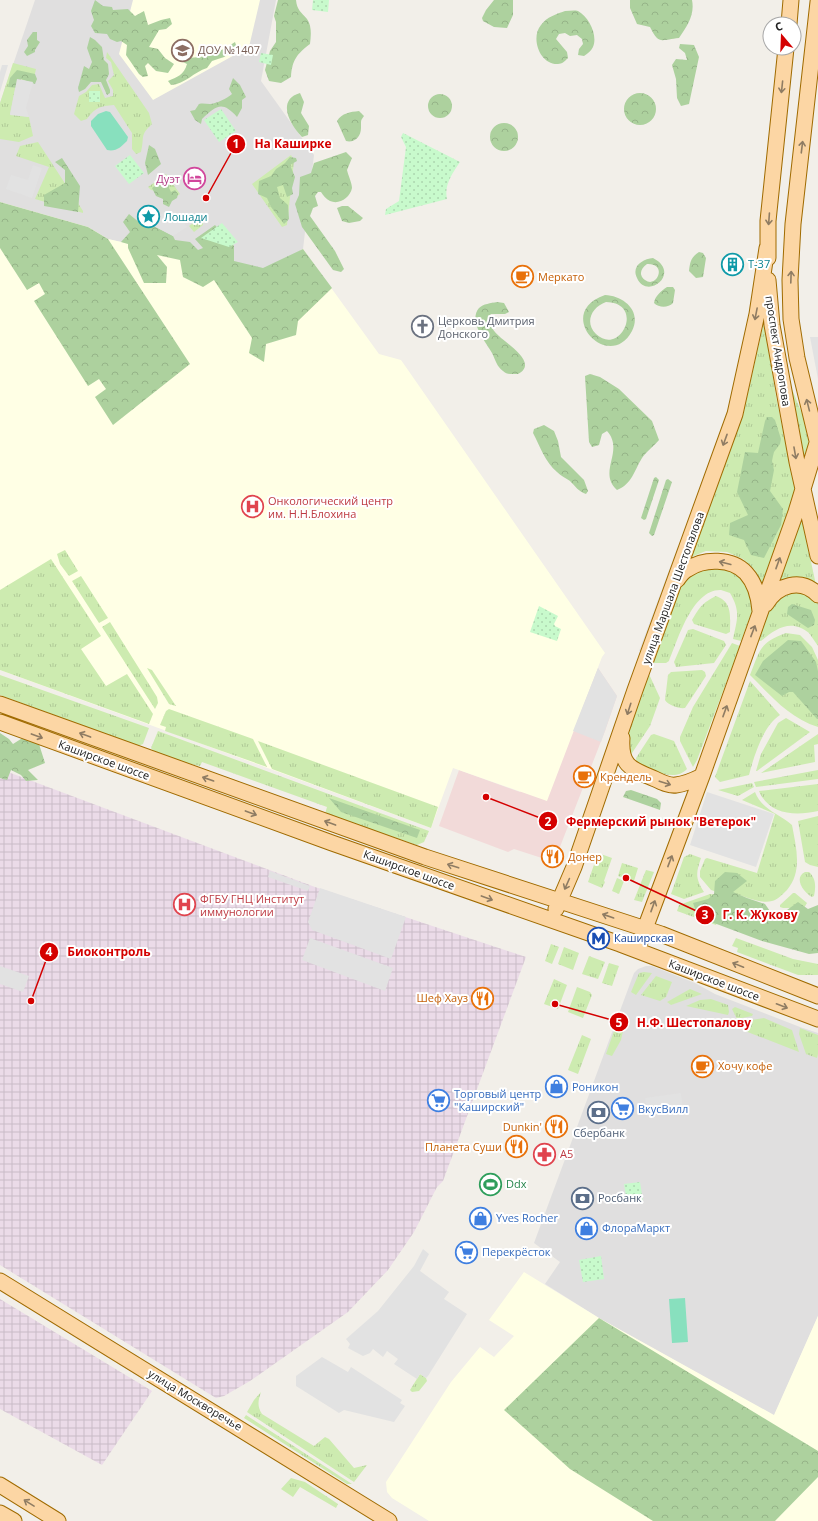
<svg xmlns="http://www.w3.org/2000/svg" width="818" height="1521" font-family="'Open Sans',sans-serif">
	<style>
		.residential { fill: #e0dfdf }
		.commercial { fill: #f2dad9 }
		.industrial { fill: url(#industrial-grid) }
		.education { fill: #ffffe5 }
		.grass { fill: url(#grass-tufts) }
		.forest { fill: url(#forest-crowns); fill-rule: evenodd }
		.park { fill: url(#park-dots) }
		.pitch { fill: #88e0be }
		.parking { fill: #e2e2e2 }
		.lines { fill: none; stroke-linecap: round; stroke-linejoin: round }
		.major-casing { stroke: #a06b00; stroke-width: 17 }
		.major { stroke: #fcd6a4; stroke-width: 15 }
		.oneway { stroke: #8f7c63 }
		.labels { text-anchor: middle; stroke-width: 4; stroke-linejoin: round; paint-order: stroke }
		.education-label { font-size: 11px; fill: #785e54; stroke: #fff; text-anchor: start }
		.hotel-label { font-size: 11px; fill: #b23c85; stroke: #fff; text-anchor: end }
		.culture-label { font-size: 11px; fill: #0d838f; stroke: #fff; text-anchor: start }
		.food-label { font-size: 11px; fill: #c56008; stroke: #fff; text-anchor: start }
		.worship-label { font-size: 11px; fill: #5b616d; stroke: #fff; text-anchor: start }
		.street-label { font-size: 11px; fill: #222; stroke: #fff }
		.health-label { font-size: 11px; fill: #be3a42; stroke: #fff; text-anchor: start }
		.transit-label { font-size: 11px; fill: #164399; stroke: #fff; text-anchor: start }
		.shop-label { font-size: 11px; fill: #366cbe; stroke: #fff; text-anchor: start }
		.service-label { font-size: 11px; fill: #4e5e75; stroke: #fff }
		.leisure-label { font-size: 11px; fill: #27864d; stroke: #fff; text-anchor: start }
		.leader { fill: none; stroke: #d40000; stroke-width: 1.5 }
		.callout-dot { fill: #d40000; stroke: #fff; stroke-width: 1.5 }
		.mark-label { font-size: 12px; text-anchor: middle; font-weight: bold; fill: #fff }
		.callout-label { font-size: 12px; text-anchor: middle; font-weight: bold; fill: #d40000; stroke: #fff; stroke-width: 4; stroke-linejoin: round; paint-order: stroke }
	</style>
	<defs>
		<pattern id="industrial-grid" width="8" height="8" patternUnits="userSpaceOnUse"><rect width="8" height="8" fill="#ebdbe8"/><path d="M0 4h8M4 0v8" fill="none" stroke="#c9bcc7"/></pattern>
		<pattern id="grass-tufts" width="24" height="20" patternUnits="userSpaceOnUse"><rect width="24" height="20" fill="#cdebb0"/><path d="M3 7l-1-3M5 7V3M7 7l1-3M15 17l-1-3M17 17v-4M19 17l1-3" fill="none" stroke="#b0c997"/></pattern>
		<pattern id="forest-crowns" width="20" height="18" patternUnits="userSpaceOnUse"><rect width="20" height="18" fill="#add19e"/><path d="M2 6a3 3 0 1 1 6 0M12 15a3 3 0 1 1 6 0" fill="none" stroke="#95b388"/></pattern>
		<pattern id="park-dots" width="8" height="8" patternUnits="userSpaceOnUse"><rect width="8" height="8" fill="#c8facc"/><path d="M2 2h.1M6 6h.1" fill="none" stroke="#acd6af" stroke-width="1.8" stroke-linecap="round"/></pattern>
	</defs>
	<rect width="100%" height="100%" fill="#f2efe9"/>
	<path class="residential" d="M35,0H276L261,81L314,155L303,249L263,274L108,239L88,227L0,202V103Z
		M646,966H652L695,983L715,994L800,1027L818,1033V1316L774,1416L599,1318L545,1284L560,1262L534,1243L634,973L638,969Z"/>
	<path class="commercial" d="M598,668L617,696L605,731L558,852L552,850L548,860L514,849L508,852L439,826L459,770L520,792L573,731Z"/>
	<path class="industrial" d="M0,769L315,887L526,957L443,1181L437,1187L414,1232L388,1270L348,1312L250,1381L224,1396L216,1398L0,1265Z
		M0,1299L152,1391L102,1465L0,1409Z"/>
	<path class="education" d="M133,0H260L249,47L153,100L119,54Z
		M0,202L88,227L108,239L263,274L303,249L379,354L401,360L605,653L602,657L547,801L453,768L431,828L0,670Z
		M524,1272L599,1318L774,1415L818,1316V1521H429L392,1498L387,1492L386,1482L451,1382L480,1347L494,1357L514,1336L489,1320Z"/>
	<path class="grass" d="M107,52L149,113L152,124C139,136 145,137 141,152L136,154L132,149V133L114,105C100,106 95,108 87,119L81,121L74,114L79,96L86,92L92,85L99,84L105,98L113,96V90L108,81L114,75L111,62L106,58Z
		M13,63L36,69L33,82L17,79L10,114L29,117L33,136L19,142L0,139V103Z
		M38,142L83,211V213L35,199L49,167L16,156L20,146Z
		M291,155L294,161L287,225L282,227L252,184Z
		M166,174L180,194L173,199L156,191L151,190L148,187Z
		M200,218L203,222V225L194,232L189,226Z
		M764,322L776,396L795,491L762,587L755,570L743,559L727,552L706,551L691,557L743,415Z
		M785,372L803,416L810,448L805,465Z
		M801,515L816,585C799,579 793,575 776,584Z
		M65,550L78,571L69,576L60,564L57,554Z
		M51,559L101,636L81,649L106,686L127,674L153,714L149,724L0,670V590Z
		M727,566L747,583L753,608L741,641L733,639C737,619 741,612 730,593C727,592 724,591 721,590C692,589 678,640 669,661L666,663H651L680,585L696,569Z
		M81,576L108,618L99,623L72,581Z
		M788,590L810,594L818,603V646C815,642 812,637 809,633C791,618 775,629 761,641L755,640L766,609Z
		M716,596C733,602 730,617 730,632L726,634L694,624L692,620C700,607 702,603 716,596Z
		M110,622L157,697L158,703L155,709L102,627Z
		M693,629L724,641L726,645L714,663L676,667L674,662L688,630Z
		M786,633L800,635L812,647L818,660V727C789,718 770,695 750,675C760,650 759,643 786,633Z
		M732,643L740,646L697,760L693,767L680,741V737L693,707Z
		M147,668L152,670L176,706L169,704Z
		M702,670L705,672L706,676L685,708C679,709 668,705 665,700L668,675L671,672Z
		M648,672L660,698L650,726L628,759L624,742Z
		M0,675L149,728L143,744L138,746L0,695Z
		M750,681L780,715C763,726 754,756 749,775L720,782L715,777Z
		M169,709L253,739L267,767L165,731L166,727L160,725L166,711Z
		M786,718L810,732L757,771H756L761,754L778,723Z
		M158,731L429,831L424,842L417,845L325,814L327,807L202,762L200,766C188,763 158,758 151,748Z
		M654,734L674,741L687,769C674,783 652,769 637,764L636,758L651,735Z
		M818,734V744L814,745L815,762L761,773Z
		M258,741L438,807L431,828L272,769Z
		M818,770V779L756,787L754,782Z
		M752,783L754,787L738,796L718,790Z
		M818,784V811C795,816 769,815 759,791Z
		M755,792C762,810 778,813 792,825C796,847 803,871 787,890C783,894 777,900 772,901C761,904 746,897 736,894C727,893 719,893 711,890L700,877V871L705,859L707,858L757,873L775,814L742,800Z
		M818,816V867L810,865L805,862L798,821Z
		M598,853L612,858L604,881L605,882L602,888L588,882Z
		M690,854L701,858C696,873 695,878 704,892L684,899L671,894L684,857Z
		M622,863L638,868L634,881L618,876Z
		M646,870L654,872L642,902L634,900Z
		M805,872H809C816,878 816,887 814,896L812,897C804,893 793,878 805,872Z
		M617,878L624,881L619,894L612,891Z
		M793,893H795L807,903L804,908H783L780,907V905Z
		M710,894L730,896L716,925L677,911L679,905Z
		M736,938L793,959L818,964V975H798L737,952L738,948L732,946Z
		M551,944L559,947L552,964L545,961Z
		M564,947L579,953L573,970L558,964Z
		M589,956L605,962L598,979L582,974Z
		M609,963L619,966L612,986L602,983Z
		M644,972L652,973L636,995L631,992L639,973Z
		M656,976L672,982L666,997L660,1001L641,995Z
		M554,979L567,985L558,1009L544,1004Z
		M577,987L590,992L592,995L583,1018L568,1012Z
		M690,989L702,994L671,1005L667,1002Z
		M711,999L728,1005L729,1012L728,1015L686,1006L700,1000Z
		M735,1007L753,1014L752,1016L737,1019L732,1009Z
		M764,1018L792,1030L799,1052L745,1031L739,1022Z
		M616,1025L623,1031L621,1040L612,1056L606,1054Z
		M800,1028L818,1035V1054L817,1058L806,1054L799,1034Z
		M582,1035L591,1039L578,1074L568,1070Z
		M420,1374L426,1378L427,1381L419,1391L412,1392L410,1390Z
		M261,1392C258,1401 257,1406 262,1414L314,1446L325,1437L329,1439L354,1468L367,1465L354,1482L247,1412L254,1400Z
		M246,1415L352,1484H347L244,1418Z
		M291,1478L305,1482L338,1504L336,1508L300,1487L293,1497L281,1489Z"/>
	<path class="forest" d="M95,0L103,6L112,7L113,10L128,9L135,16L144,11L148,25L161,20L170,18L172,24L166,29L159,30L149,47L158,49L165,58L174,64L168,73L156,71L148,63L145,66L148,76L143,77L139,74L126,55L127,45L121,41L117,42L110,39L107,34L95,33L91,26L94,20L91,11Z
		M278,0H296C297,10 301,12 307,19C312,26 311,36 310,44C297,54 292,60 291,77L281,83L269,81L265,70L270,51L276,42V22L274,16Z
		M494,0H513V15L507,28L494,27L483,21L482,18L486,10Z
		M630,0H692C695,15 687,26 679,38C660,40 659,45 650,27L637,24L630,8Z
		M565,11C569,11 574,10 578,11C589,17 598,35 593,47C591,51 588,53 584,56L578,55L579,49L583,44L582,39L577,35L570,36L565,33L559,34L556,39L567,52L568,58C565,61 562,64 558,64C540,65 530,38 541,25C547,17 556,14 565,11Z
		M33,32H37V40L40,42L35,50V52L27,56L24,52L28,46L27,40Z
		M90,37L95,40L102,47L104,60L108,64L109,74L106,80L110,90V93L107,95L101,82H91L85,89L79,92L78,88L84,66L89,69L92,62L87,48Z
		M235,42L237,48L224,57L212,61L207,68C194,72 185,84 171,85L168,81C177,77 184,75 187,64L181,61L178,55L180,48L184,49L189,58L209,56L215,52L224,49Z
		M680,44L694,45L699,57L689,104L681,106L677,98L676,79L672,65L676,59L687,60L685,53L679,48Z
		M17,70L35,74L37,79L35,84L21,79L18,88L8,87L10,78Z
		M233,78L240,85L246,97L242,100V108L237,117C222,100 216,106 202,119L201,124L195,120L190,111L195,110L199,104C203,103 206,104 210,104C215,104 228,98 232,94L229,89Z
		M624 109a16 16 0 1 1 32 0a16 16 0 1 1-32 0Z
		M300,93L304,102L301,113L309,126L308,135L302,137C290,125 276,100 300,93Z
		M428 106a12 12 0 1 1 24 0a12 12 0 1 1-24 0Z
		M359,111L364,116C363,118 361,119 361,122C361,123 361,127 361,128C361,137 354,143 346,141L337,121C342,113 350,112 359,111Z
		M490 137a14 14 0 1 1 28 0a14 14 0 1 1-28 0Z
		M149,145L155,149L161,164L148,175L145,163Z
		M346,152L352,158L347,170C348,175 352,183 352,188C350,198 339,205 330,201C326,199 323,195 321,192H318L315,196L318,206L313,208L310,216L335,251L344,269L341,272L333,270L302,227L295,204L299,195L300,177L311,173L314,163Z
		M290,157L296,158L297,161L290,165L295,177L292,188L293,194L287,197L283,185L277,187L280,198L288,205L289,219L284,224L271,207L267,198L258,194L259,181L271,176L276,169L285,163Z
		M62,158L80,186L78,212L44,206V195L65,183V170L55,162Z
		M165,182L170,183L169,188L171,192L175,190L178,194L177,198L172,201L169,207L163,204V199L156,196L152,188L157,184Z
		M0,202L88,227L108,239L190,364L113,425L95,397L106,389L99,379L88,386L34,301L45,294L39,283L27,290L0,248Z
		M342,206H348L363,218L360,221L349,223L342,221L337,208Z
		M129,214L140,223H148L173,236L175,240L190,242L198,250L203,248L195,239L215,225L234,246V261L263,268L303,249L332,288L298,321L296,335L266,344L264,362L249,353L252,338L214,280L203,287L183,277L180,260L157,255L167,267L166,283H144L128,248V244L121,242L130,232L123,222Z
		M699,252L703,253L706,258L703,277L696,278L689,271C690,262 691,257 699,252Z
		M653,258C682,273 647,301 637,278C631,266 643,259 653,258ZM647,264C668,263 657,289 645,280C638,275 641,268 647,264Z
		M667,287H673L675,290L673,303C668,308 659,308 654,303C655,296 661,291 667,287Z
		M605,295C624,296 642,311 632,331C609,374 552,313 605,295ZM606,302C646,303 620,357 596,334C584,322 592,307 606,302Z
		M497,302L504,303L509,312L505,314H491L488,317C490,325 493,331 499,336C507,344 539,363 518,374C513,374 507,375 503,371C497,367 495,359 492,353C485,341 468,321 479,308C483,304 491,303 497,302Z
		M590,374L600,377L619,389L652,421L659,440C654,446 646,452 642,458C634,471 632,484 617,490C597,472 625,451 607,431L602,434L599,445L592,447L589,442L585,376Z
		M767,417H772L775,420L781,439L780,444L774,452L773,456L772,461L774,470L770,491L783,509L781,525L764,558L751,555L744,540L729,535L730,523L748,515L737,492L745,452L758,453L765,421Z
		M544,425L554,431L558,441L561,457L584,480L588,491L586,494C579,492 575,486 570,481C566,478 561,476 557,472C545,462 540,446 533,433L534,429Z
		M656,477L659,480L646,519L644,520L641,518L654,478Z
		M668,479L672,482L654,535L652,536L649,533L666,480Z
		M792,604L811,610L815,620L814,625L808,628L787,614L788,607Z
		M788,640L801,641L816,662L818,671V719H817L793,692H789L782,696L755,675L763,661Z
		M0,733L9,739L13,744L24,737L39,744L45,763L28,770L38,780L26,781L21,775L11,770L7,780L0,778Z
		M631,790L657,799L661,803L660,810L623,797L626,791Z
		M329,798L420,830L417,838L341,812Z
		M725,872L737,873L747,881L733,892L747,898L765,904L772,914L787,910L798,902L808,909L818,905V953L809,954L762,941L698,917L693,903L708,899L714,894L715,881Z
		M599,1318L818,1451V1477L775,1521H653L570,1469L504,1410Z"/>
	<path class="park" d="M313,0H329L328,12L312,10Z
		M261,53L273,55L271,65L259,62Z
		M89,91H100V102H89Z
		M221,109L236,131L219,142L204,120Z
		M403,133L460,162C452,174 444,185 447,199L385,215L386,209L399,201L406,147L401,137Z
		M130,155L144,173L129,184L115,166Z
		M222,223L238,242L229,247L201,238Z
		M539,606L558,616L554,624L555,626L561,629L557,641L530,632Z
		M640,1182L643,1201L627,1203L624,1184Z
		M601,1256L604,1279L583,1282L579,1260Z"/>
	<path class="pitch" d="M106,111L110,112L128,137L127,141C121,147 116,152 107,150L91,126V121L98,114Z
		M685,1298L688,1342L672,1343L669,1299Z"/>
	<path class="parking" d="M2,65H8L0,92V72Z
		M17,79L33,82L26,108L29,117L10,115Z
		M33,165L42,168L32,198L6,189L11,175L28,180Z
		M175,211L187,227L173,236L148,223L164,212L168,216Z
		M810,337H818V379Z
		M678,546L681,547L642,652L639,651Z
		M598,668L617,696L601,742L573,731Z
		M707,792L774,814L756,867L690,845Z
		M270,871L310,886L308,891L268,877Z
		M320,888L406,917L391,959L312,930L308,922Z
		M310,938L393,968L385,991L302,960Z
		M0,966L29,976L23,992L0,984Z
		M681,1093L683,1108L647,1113L645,1098Z
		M423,1249L429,1254L420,1271L449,1292L444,1299L467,1314L428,1376L426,1378L420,1374L417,1379L394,1364L398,1359L387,1351L383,1357L373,1349L370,1353L363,1356L348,1348L350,1344L346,1339L378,1311L414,1266Z
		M322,1357L348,1372L351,1367L402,1400L400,1403L405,1406L394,1422L344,1410L339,1413L296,1386V1376Z"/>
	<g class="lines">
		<defs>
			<path id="major" d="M818,2L793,224L790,280L791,319L797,358L818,445
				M789,24L791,0
				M768,258V221L786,48
				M768,280L772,325L797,462L818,556
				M677,580C680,576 683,571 688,569C704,558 732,558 746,573C756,584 759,598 760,611
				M766,604C777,585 801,577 818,595
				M0,704L425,857L661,934L818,996
				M0,722L332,843L620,944L818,1019
				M622,738C620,767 632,769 655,779C661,782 669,786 676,785C685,784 694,780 702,776
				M556,909L574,867L635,690L735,414L757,314L767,248
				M637,950L702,776L796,512L817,443
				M0,1281L389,1521
				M0,1485L58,1521
				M0,1513L14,1521"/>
		</defs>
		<use href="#major" class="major-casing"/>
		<use href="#major" class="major"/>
	</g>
	<defs><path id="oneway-shaft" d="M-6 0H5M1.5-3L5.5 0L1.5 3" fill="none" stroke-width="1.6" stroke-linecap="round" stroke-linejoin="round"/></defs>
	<g class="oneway">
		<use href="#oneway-shaft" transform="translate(782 87) rotate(96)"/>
		<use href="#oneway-shaft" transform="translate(802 147) rotate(-83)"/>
		<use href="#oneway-shaft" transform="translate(769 219) rotate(94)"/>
		<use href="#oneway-shaft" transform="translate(791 277) rotate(-88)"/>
		<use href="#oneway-shaft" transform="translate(756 314) rotate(101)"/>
		<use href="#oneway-shaft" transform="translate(808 405) rotate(-104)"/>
		<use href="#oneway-shaft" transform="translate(725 440) rotate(110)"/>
		<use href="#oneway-shaft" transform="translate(795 453) rotate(80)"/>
		<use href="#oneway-shaft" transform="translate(725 563) rotate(-166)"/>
		<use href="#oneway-shaft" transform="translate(778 563) rotate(-70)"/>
		<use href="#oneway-shaft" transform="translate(753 631) rotate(-69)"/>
		<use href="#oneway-shaft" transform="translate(629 709) rotate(108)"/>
		<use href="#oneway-shaft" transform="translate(725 711) rotate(-70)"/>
		<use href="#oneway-shaft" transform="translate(85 735) rotate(-160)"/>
		<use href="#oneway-shaft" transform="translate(37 736) rotate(20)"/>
		<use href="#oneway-shaft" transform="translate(208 779) rotate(-161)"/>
		<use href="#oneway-shaft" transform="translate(665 783) rotate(18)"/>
		<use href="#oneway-shaft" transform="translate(251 813) rotate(20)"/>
		<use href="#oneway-shaft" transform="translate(330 823) rotate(-160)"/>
		<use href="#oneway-shaft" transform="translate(670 861) rotate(-69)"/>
		<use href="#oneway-shaft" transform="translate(453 866) rotate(-162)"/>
		<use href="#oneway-shaft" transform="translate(567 884) rotate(114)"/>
		<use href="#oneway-shaft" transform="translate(487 898) rotate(20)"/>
		<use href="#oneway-shaft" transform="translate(653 906) rotate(-70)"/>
		<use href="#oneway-shaft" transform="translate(608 916) rotate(-161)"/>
		<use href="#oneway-shaft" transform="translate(738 965) rotate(-158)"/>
		<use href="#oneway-shaft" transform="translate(782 1006) rotate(21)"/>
		<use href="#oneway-shaft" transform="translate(29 1503) rotate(-148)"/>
	</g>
	<defs>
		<symbol id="school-ring" viewBox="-11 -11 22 22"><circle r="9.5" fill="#fff" stroke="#8d6e63" stroke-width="1.5"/><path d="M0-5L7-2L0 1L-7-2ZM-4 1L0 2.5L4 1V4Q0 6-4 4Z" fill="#8d6e63"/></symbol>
		<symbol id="hotel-ring" viewBox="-11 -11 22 22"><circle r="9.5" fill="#fff" stroke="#d1479c" stroke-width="1.5"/><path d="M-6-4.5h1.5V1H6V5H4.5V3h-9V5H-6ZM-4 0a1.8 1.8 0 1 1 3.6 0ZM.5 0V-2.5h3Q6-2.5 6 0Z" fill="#d1479c"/></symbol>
		<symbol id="sight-ring" viewBox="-11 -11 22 22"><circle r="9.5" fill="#fff" stroke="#0f9aa8" stroke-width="1.5"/><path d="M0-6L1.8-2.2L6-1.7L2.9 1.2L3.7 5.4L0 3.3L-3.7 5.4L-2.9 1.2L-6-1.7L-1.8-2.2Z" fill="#0f9aa8"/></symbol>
		<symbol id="building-ring" viewBox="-11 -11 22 22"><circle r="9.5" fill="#fff" stroke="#0f9aa8" stroke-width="1.5"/><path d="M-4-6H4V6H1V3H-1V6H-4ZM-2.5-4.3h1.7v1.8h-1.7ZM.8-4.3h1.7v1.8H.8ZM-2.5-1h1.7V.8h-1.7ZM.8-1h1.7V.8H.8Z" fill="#0f9aa8"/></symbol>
		<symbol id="cafe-ring" viewBox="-11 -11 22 22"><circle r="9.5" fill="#fff" stroke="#e8710a" stroke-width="1.5"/><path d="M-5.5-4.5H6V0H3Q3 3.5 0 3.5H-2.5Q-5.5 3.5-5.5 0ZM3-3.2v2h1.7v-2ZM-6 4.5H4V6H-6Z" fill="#e8710a"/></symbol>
		<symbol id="church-ring" viewBox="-11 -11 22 22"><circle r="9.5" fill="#fff" stroke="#6b7280" stroke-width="1.5"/><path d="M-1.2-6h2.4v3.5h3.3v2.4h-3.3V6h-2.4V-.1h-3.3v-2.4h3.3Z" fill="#6b7280"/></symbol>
		<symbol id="hospital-ring" viewBox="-11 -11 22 22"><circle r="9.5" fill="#fff" stroke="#e0444e" stroke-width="1.5"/><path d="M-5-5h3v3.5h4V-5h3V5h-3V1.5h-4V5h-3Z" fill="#e0444e"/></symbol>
		<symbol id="restaurant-ring" viewBox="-11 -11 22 22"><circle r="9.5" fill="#fff" stroke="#e8710a" stroke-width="1.5"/><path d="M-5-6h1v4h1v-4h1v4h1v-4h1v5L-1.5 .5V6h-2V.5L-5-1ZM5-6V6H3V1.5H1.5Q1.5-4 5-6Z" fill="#e8710a"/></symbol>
		<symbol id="metro-ring" viewBox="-11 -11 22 22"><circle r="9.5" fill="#fff" stroke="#1a4fb4" stroke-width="1.5"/><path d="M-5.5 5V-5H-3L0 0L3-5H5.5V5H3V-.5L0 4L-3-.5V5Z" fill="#1a4fb4"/></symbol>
		<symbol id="shop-ring" viewBox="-11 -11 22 22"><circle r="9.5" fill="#fff" stroke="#3f7fe0" stroke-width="1.5"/><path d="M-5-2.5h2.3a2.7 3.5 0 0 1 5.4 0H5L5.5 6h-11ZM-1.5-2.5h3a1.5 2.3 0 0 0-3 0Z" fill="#3f7fe0"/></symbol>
		<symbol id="supermarket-ring" viewBox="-11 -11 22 22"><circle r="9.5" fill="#fff" stroke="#3f7fe0" stroke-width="1.5"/><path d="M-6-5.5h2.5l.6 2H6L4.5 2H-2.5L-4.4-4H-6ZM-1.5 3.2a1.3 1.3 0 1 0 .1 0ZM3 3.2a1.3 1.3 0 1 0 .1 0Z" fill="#3f7fe0"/></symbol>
		<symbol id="bank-ring" viewBox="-11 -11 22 22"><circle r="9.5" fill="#fff" stroke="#5c6f8a" stroke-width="1.5"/><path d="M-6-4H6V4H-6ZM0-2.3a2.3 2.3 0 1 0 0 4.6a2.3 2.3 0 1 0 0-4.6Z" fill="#5c6f8a"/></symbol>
		<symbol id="pharmacy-ring" viewBox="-11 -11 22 22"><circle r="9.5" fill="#fff" stroke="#e0444e" stroke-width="1.5"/><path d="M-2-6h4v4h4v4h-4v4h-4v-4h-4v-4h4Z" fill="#e0444e"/></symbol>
		<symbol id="stadium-ring" viewBox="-11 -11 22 22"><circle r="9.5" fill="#fff" stroke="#2e9e5b" stroke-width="1.5"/><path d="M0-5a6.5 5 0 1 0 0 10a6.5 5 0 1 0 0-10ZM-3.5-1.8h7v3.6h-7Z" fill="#2e9e5b"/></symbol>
	</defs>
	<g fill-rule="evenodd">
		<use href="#school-ring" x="170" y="38" width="25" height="25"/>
		<use href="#hotel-ring" x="182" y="166" width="25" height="25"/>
		<use href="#sight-ring" x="136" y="204" width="25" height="25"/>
		<use href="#building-ring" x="720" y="252" width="25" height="25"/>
		<use href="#cafe-ring" x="510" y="264" width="25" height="25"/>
		<use href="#church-ring" x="410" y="314" width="25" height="25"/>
		<use href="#hospital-ring" x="240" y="494" width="25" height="25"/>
		<use href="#cafe-ring" x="572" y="764" width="25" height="25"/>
		<use href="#restaurant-ring" x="540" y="844" width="25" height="25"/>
		<use href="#hospital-ring" x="172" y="892" width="25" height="25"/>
		<use href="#metro-ring" x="586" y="926" width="25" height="25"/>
		<use href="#restaurant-ring" x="470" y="986" width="25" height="25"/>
		<use href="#cafe-ring" x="690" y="1054" width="25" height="25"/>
		<use href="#shop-ring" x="544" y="1074" width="25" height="25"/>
		<use href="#supermarket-ring" x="426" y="1088" width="25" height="25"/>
		<use href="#supermarket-ring" x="610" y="1096" width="25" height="25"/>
		<use href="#bank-ring" x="586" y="1100" width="25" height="25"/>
		<use href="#restaurant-ring" x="544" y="1114" width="25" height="25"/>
		<use href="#restaurant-ring" x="504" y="1134" width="25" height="25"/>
		<use href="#pharmacy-ring" x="532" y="1142" width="25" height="25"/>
		<use href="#stadium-ring" x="478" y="1172" width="25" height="25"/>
		<use href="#bank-ring" x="570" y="1186" width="25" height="25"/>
		<use href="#shop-ring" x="468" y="1206" width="25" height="25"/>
		<use href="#shop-ring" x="574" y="1216" width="25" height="25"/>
		<use href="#supermarket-ring" x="454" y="1240" width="25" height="25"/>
	</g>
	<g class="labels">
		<g class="education-label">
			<text x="198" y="54">ДОУ №1407</text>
		</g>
		<g class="hotel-label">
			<text x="180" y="183">Дуэт</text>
		</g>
		<g class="culture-label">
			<text x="164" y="221">Лошади</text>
			<text x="748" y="268">Т-37</text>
		</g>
		<g class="food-label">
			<text x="538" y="281">Меркато</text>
			<text x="600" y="781">Крендель</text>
			<text x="568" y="861">Донер</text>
			<text x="468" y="1002" text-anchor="end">Шеф Хауз</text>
			<text x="718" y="1070">Хочу кофе</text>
			<text x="542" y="1131" text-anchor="end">Dunkin'</text>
			<text x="502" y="1151" text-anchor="end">Планета Суши</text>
		</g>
		<g class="worship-label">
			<text x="438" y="325">Церковь Дмитрия<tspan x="438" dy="13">Донского</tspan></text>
		</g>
		<g class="street-label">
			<text transform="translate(778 351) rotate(81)" y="4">проспект Андропова</text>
			<text transform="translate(673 588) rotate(-70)" y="4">улица Маршала Шестопалова</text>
			<text transform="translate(104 760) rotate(20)" y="4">Каширское шоссе</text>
			<text transform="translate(409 870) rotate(20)" y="4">Каширское шоссе</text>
			<text transform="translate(714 980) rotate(21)" y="4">Каширское шоссе</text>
			<text transform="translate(195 1400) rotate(31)" y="4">улица Москворечье</text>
		</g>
		<g class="health-label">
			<text x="268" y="505">Онкологический центр<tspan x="268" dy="13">им. Н.Н.Блохина</tspan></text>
			<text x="200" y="903">ФГБУ ГНЦ Институт<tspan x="200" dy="13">иммунологии</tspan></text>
			<text x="560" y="1158">А5</text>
		</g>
		<g class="transit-label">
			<text x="614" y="942">Каширская</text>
		</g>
		<g class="shop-label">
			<text x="572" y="1091">Роникон</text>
			<text x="454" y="1098">Торговый центр<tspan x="454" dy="13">"Каширский"</tspan></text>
			<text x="638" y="1113">ВкусВилл</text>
			<text x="496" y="1222">Yves Rocher</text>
			<text x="602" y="1232">ФлораМаркт</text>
			<text x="482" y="1256">Перекрёсток</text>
		</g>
		<g class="service-label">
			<text x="599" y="1137">Сбербанк</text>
			<text x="598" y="1202" text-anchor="start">Росбанк</text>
		</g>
		<g class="leisure-label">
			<text x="506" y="1188">Ddx</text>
		</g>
	</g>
	<path class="leader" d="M206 198L236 144M486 797L548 821M626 878L705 915M31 1001L49 952M555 1004L619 1022"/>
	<g class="callout-dot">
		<circle cx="206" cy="198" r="4"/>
		<circle cx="486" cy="797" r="4"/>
		<circle cx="626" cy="878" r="4"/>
		<circle cx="31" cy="1001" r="4"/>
		<circle cx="555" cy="1004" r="4"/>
		<circle cx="236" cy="144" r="10"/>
		<circle cx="548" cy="821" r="10"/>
		<circle cx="705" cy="915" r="10"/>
		<circle cx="49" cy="952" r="10"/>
		<circle cx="619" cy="1022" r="10"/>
	</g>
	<g class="mark-label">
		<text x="236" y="148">1</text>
		<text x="548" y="826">2</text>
		<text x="705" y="919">3</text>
		<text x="49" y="956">4</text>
		<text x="619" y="1027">5</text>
	</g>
	<g class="callout-label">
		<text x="293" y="148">На Каширке</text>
		<text x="661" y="826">Фермерский рынок "Ветерок"</text>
		<text x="760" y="919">Г. К. Жукову</text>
		<text x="109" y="956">Биоконтроль</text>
		<text x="694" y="1027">Н.Ф. Шестопалову</text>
	</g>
	<g transform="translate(782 36) rotate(341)"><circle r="19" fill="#ffffff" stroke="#a7a7a7"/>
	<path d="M0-3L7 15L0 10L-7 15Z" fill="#d40000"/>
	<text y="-6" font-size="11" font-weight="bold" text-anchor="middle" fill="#222222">С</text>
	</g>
</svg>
